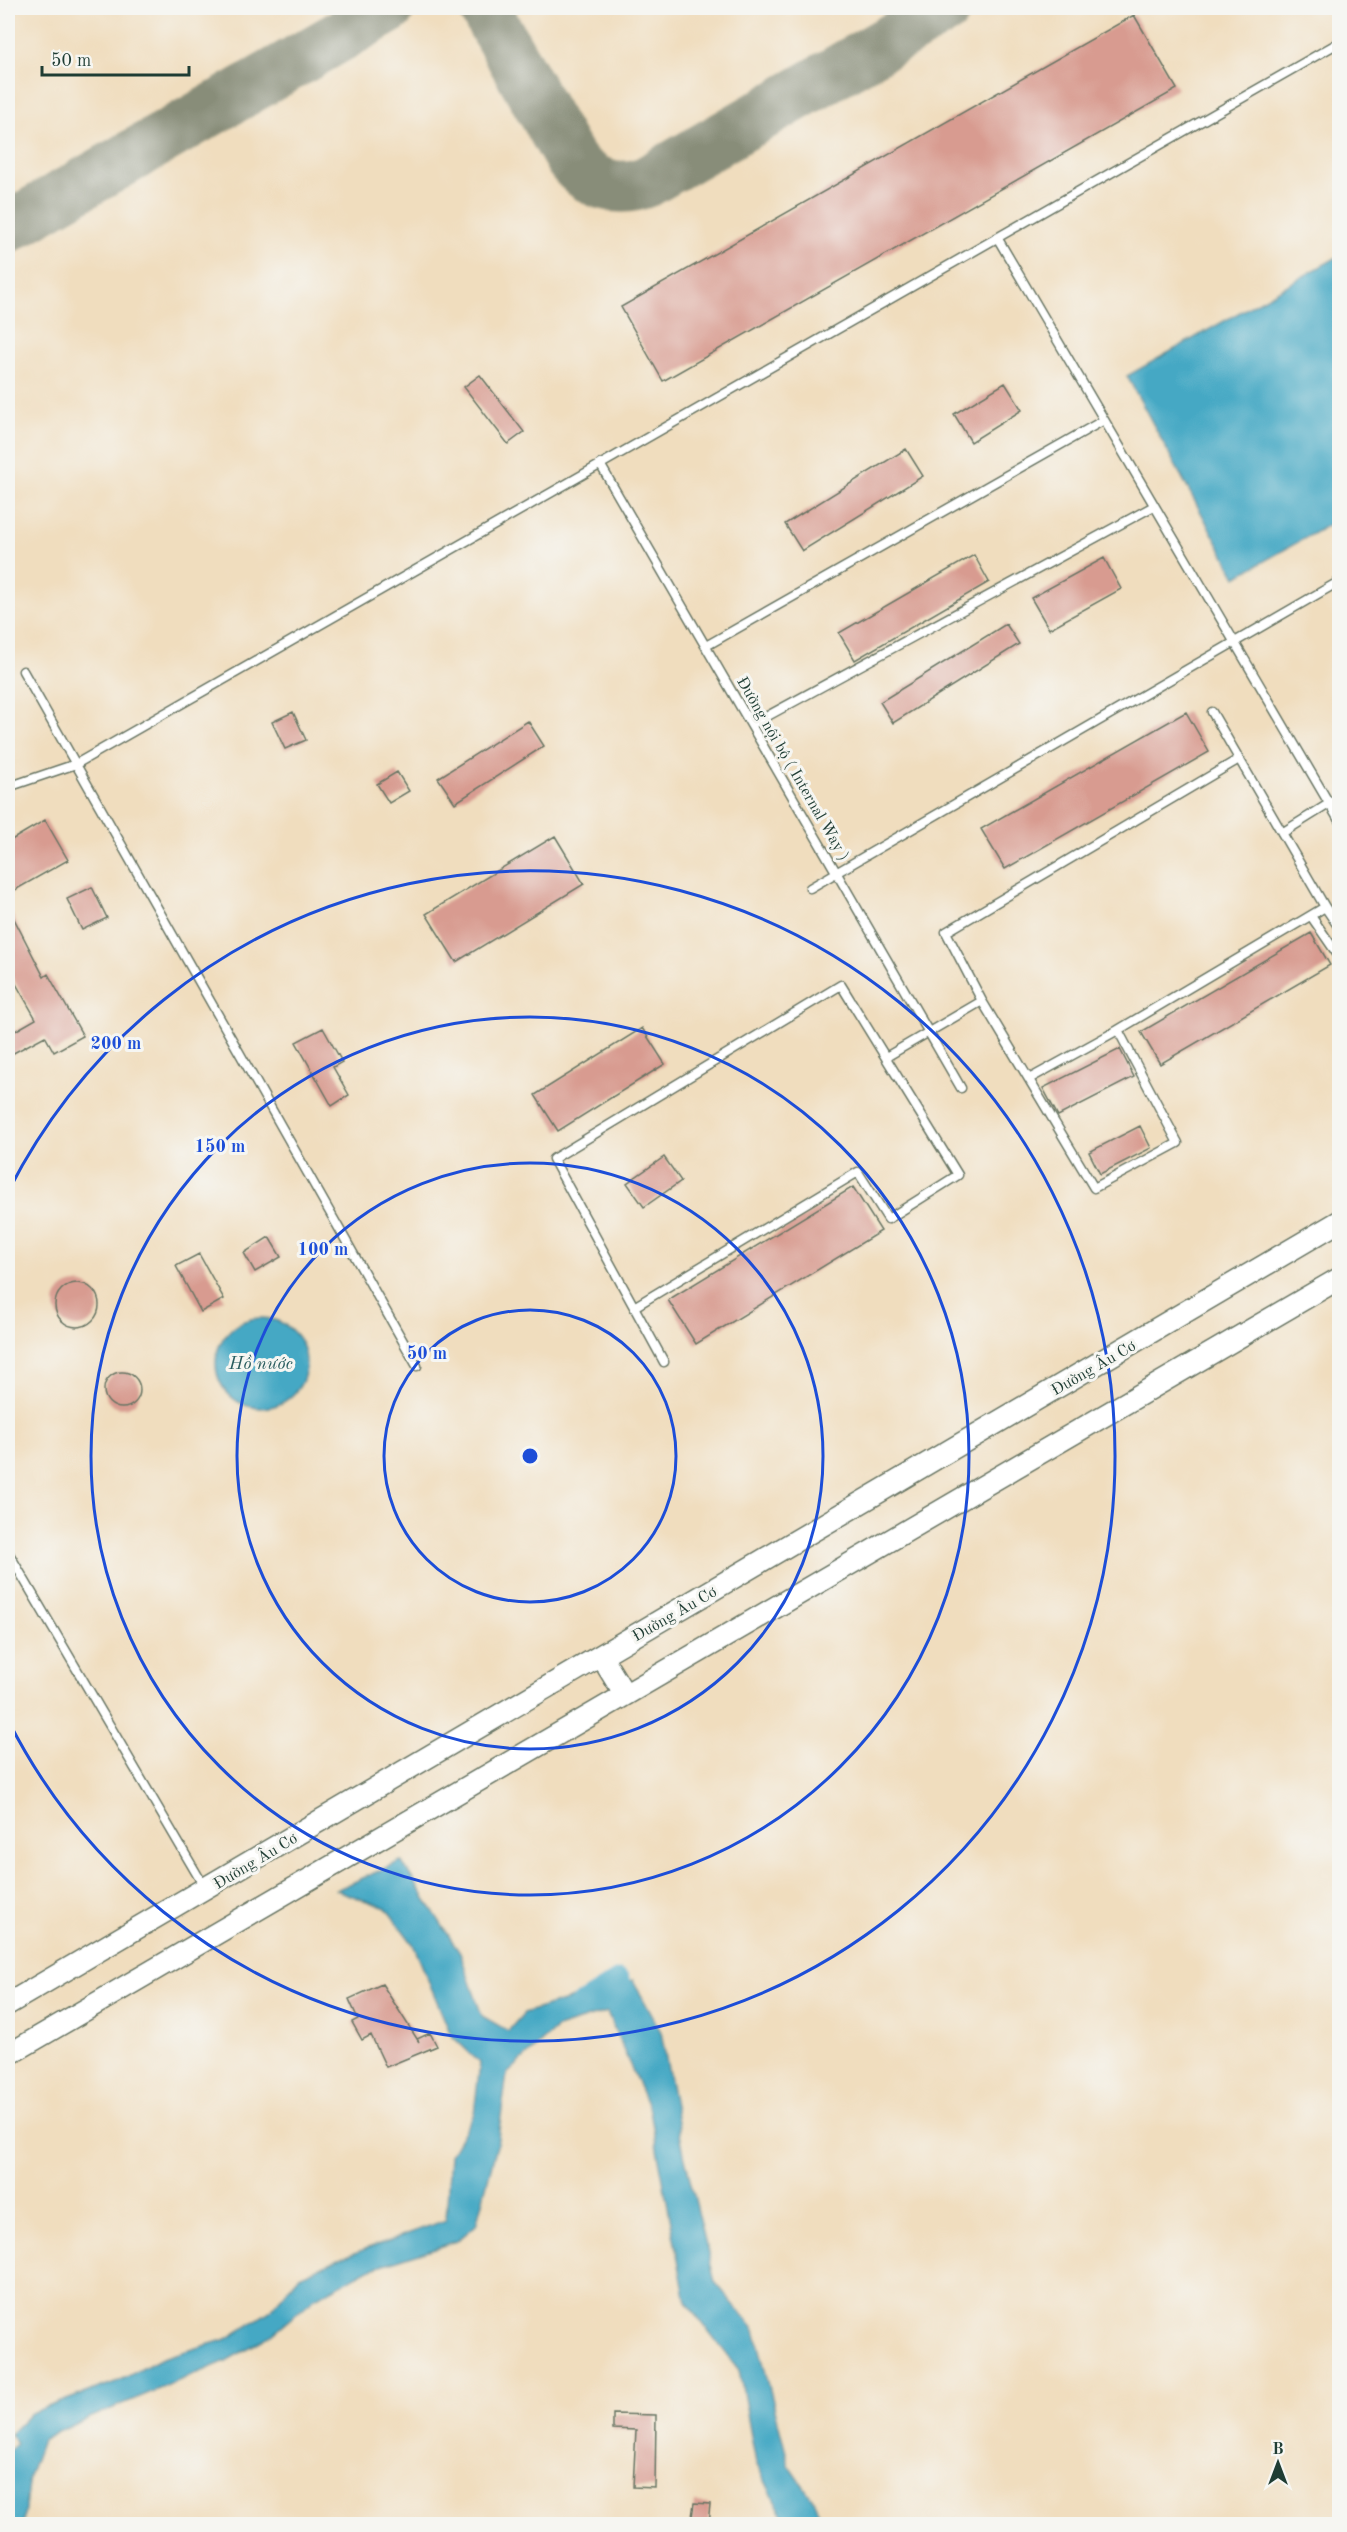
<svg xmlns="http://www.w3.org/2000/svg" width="1347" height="2532" font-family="'Old Standard TT',serif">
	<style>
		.water { fill: #45a8c4; stroke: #32727c; stroke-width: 1.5 }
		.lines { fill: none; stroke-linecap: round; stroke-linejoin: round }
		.canal { stroke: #45a8c4; stroke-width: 21 }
		.taxiway { stroke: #888d79; stroke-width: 52 }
		.building { fill: #d89b90 }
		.service-casing { stroke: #687564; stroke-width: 11 }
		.tertiary-casing { stroke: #687564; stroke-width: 24 }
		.service { stroke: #fff; stroke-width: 8 }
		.tertiary { stroke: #fff; stroke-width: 21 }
		.ring { fill: none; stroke: #1d4ed8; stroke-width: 3 }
		.labels { text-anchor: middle; stroke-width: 6; stroke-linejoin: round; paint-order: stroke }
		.street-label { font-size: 16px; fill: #1f3d34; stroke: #f6f6f2 }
		.water-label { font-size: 18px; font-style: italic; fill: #2a5d5f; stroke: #f6f6f2 }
		.centre { fill: #1d4ed8; stroke: #f6f6f2; stroke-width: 3 }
		.ring-label { font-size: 18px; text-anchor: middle; font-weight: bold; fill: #1d4ed8; stroke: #f6f6f2; stroke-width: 6; stroke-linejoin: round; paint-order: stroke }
	</style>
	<rect width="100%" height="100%" fill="#f6f6f2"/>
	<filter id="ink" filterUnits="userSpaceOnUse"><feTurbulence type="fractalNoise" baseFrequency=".0167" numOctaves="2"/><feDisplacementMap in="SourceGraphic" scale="12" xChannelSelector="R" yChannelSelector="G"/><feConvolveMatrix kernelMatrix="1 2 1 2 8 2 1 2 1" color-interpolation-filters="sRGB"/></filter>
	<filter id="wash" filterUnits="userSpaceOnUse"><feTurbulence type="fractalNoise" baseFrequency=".008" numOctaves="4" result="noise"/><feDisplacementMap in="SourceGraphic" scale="24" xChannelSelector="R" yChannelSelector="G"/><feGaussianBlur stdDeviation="1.35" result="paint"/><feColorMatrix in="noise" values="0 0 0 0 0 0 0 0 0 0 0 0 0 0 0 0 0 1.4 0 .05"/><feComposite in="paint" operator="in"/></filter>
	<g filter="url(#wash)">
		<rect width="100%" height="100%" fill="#f0ddbe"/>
		<path class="water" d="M1339,256V519L1236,577L1127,376Z
			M216 1363a45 45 0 1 1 90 0a45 45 0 1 1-90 0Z
			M401,1861L460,1953L482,2016L508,2031L524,2013L633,1980L661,2032L684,2154L715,2282L755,2330L789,2465L813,2500L825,2524H787L756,2463L739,2370L686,2302L650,2111L607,2012L557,2028L507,2074L497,2145L476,2225L457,2241L369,2269L315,2298L271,2335L226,2361L58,2431L42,2440L29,2476L23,2524H8V2451L17,2444L10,2434L31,2413L121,2380L162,2358L227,2339L270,2311L299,2276L346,2256L446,2220L450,2155L474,2114L480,2063L451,2035L413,1944L386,1908L336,1890Z"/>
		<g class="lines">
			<path class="canal" d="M582,2003L619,1980L627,2010"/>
			<path class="taxiway" d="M484,8L570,159C589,184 618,194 648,181L946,8
				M8,227L389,8"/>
		</g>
		<g id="blocks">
			<path class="building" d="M1134,15L1177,89L663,381L621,307Z
				M480,375L524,432L508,444L464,387Z
				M1005,383L1022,410L971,442L954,414Z
				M906,449L923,476L802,551L785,524Z
				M974,555L989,582L855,660L839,633Z
				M1104,558L1121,589L1049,629L1031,598Z
				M1006,624L1019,644L893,723L880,702Z
				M293,712L306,740L285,749L272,722Z
				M1186,712L1209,752L1005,869L981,829Z
				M528,721L544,746L455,803L438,778Z
				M397,772L409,791L389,803L377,784Z
				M45,820L68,860L8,894V842Z
				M555,836L584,884L456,962L426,914Z
				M92,887L107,918L82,930L67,899Z
				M8,907L44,977L48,974L83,1036L54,1052L45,1036L8,1056V1035L36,1019L12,977L8,979Z
				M1311,933L1330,965L1160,1064L1141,1032Z
				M323,1028L342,1062L333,1067L349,1095L332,1106L296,1042Z
				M642,1028L665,1064L558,1131L535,1095Z
				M1120,1049L1134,1077L1058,1116L1043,1088Z
				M1140,1126L1151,1148L1100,1174L1089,1152Z
				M664,1157L681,1181L644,1207L627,1183Z
				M853,1187L881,1231L696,1344L668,1300Z
				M269,1237L281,1257L255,1272L244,1253Z
				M199,1254L224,1299L201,1312L176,1266Z
				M55 1305a22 22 0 1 1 44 0a22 22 0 1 1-44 0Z
				M104 1390a18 18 0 1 1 36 0a18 18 0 1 1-36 0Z
				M382,1984L419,2042L417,2039L430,2033L437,2046L386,2067L371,2035L362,2040L352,2022L358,2019L349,1999Z
				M613,2414L656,2415L655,2488L633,2487L636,2430L613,2429Z
				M694,2503L710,2504L708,2524H691Z"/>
		</g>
	</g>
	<g filter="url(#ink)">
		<use href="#blocks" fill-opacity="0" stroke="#687564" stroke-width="1.5"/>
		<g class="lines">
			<defs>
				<path id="service" d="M998,239L1340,822
					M600,464L961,1088
					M706,646L1104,420
					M23,671L417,1366
					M1212,712L1325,907
					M751,725L1154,506
					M8,787L76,764L1340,42
					M1282,833L1340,797
					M810,888L1340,581
					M1311,916L1340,958
					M841,985L958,1175L888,1219L858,1172L634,1307L553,1159Z
					M982,1001L946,932L1239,759
					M886,1057L982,1001L1094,1188L1178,1143L1118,1030L1325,907L1340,929
					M1029,1079L1118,1030
					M634,1307L664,1362
					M8,1552L205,1888"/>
				<path id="tertiary" d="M601,1656L625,1695
					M8,2004L1340,1221
					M8,2055L1340,1278"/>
			</defs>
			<use href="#service" class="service-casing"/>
			<use href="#tertiary" class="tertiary-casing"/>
			<use href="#service" class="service"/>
			<use href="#tertiary" class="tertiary"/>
		</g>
	</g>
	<g class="ring">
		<circle cx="530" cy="1456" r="146"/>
		<circle cx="530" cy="1456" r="293"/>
		<circle cx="530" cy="1456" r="439"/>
		<path d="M9 1190A585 585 0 1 1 9 1722"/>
	</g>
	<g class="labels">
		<g class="street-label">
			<text transform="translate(794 768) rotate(60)" y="6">Đường nội bộ ( Internal Way )</text>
			<text transform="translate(1093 1367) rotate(-30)" y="6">Đường Âu Cơ</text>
			<text transform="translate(674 1613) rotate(-30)" y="6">Đường Âu Cơ</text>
			<text transform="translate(255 1860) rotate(-31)" y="6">Đường Âu Cơ</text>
		</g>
		<g class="water-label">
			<text x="261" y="1369">Hồ nước</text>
		</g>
	</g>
	<circle cx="530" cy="1456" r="9" class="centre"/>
	<g class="ring-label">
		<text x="116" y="1049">200 m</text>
		<text x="220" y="1152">150 m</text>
		<text x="323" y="1255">100 m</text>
		<text x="427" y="1359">50 m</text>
	</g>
	<rect width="1347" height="2532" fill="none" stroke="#f6f6f2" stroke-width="30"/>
	<g transform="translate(1278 2463)" stroke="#f6f6f2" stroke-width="4.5" paint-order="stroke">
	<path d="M0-4.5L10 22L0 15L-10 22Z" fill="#1f3d34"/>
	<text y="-9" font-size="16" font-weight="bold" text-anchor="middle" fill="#1f3d34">B</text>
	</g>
	<path d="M42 66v9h147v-9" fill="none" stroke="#1f3d34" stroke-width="3"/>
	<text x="51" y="66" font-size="18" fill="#1f3d34" stroke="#f6f6f2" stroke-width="4.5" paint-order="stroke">50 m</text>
</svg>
